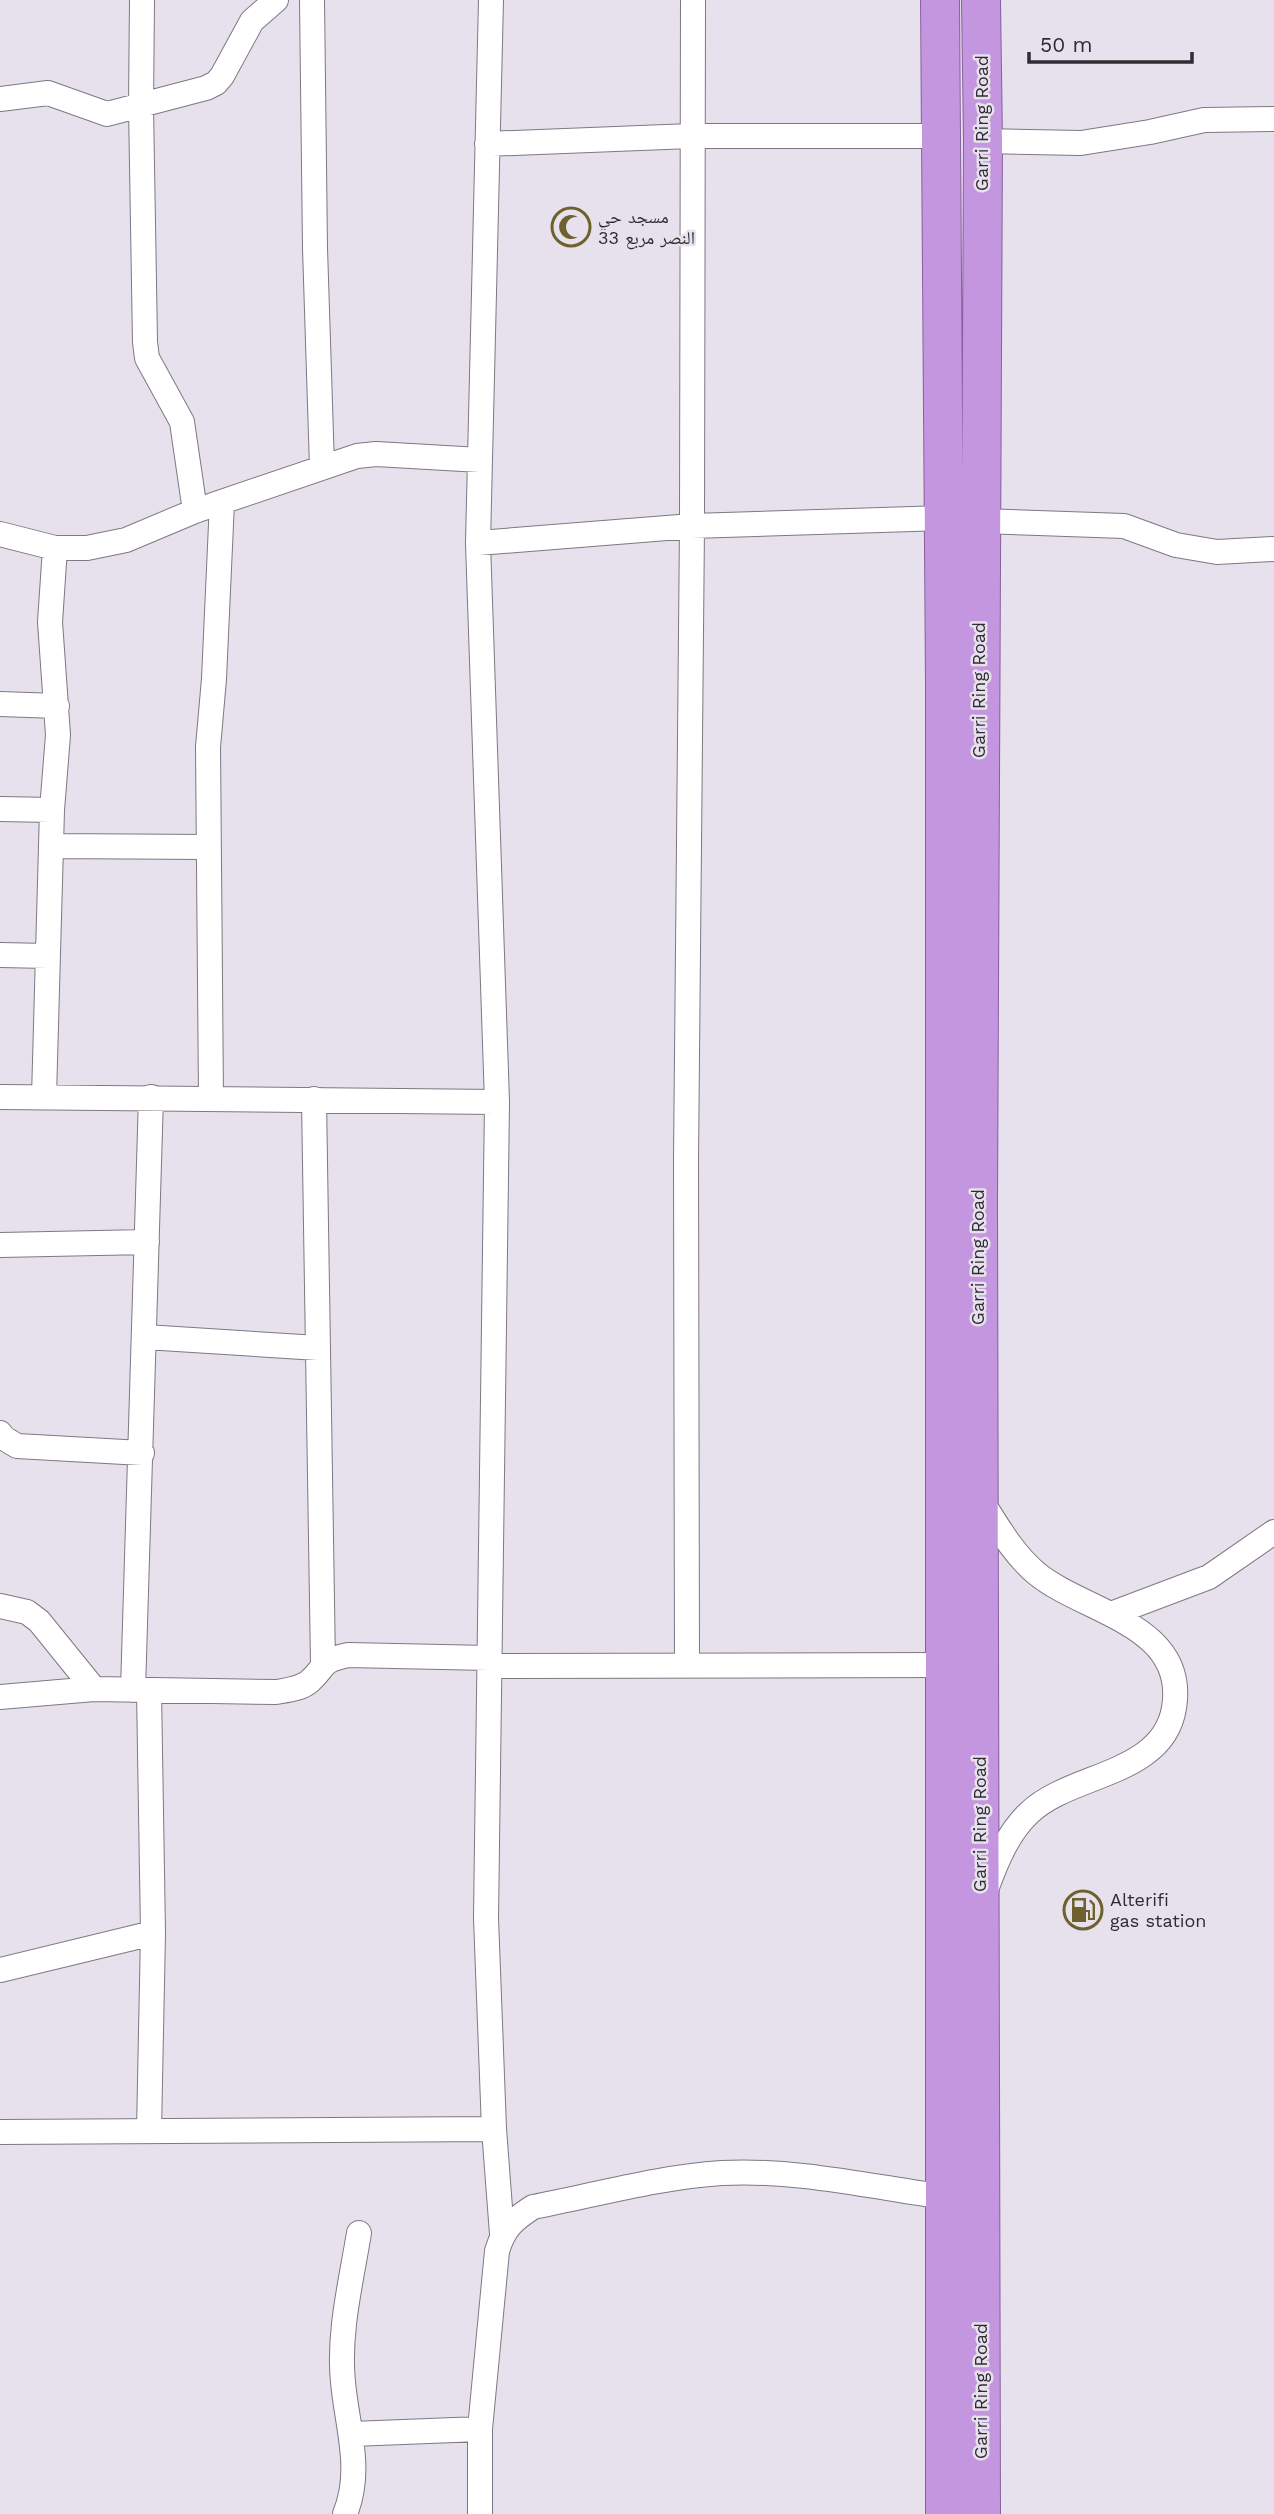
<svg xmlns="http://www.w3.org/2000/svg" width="1274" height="2514" font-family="'Work Sans','Noto Naskh Arabic',sans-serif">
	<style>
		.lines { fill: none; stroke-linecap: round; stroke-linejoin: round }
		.minor-casing { stroke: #7f7883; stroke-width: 26 }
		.trunk-casing { stroke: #87609d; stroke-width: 40 }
		.minor { stroke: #fff; stroke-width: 24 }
		.trunk { stroke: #c496df; stroke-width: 38 }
		.labels { text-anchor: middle; stroke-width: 5; stroke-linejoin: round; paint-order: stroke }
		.street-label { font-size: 18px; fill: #2f2c31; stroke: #e7e0ed }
		.poi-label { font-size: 18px; fill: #2f2c31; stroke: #e7e0ed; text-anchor: start }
	</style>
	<rect width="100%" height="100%" fill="#e7e0ed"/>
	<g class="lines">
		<defs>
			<path id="minor" d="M142,0L141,106L145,342L147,358L182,422L195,511
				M312,0L315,248L322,467
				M491,0L478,543L497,1102L486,1918L494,2129L502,2234
				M0,99L48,93L107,114L206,88L216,83L222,76L252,21L276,0
				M983,141L1081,143L1150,132L1204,120L1274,119
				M487,144L691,136H941
				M980,521L1124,526L1176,545L1217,552L1274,549
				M0,534L55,548H87L126,540L195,511L357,456L376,454L480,460
				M478,543L692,526L944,518
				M0,704L57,706
				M0,809L52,810
				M52,846L207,847
				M0,955L48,956
				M0,1097L497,1102
				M44,1097L52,810L58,735L50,622L55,548
				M211,1098L208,747L214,679L222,502
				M314,1099L323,1664
				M0,1245L147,1242
				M145,1337L318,1348
				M0,1433L4,1438L17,1446L142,1453
				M979,1497C996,1523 1012,1553 1036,1573C1084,1613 1188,1624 1174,1708C1163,1776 1070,1773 1029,1813C1008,1833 997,1860 987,1887
				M0,1606L27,1612L39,1621L94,1689
				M1111,1614L1209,1577L1274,1532
				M687,1665L686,1161L692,526L693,0
				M489,1666L945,1665
				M133,1690L151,1097
				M149,1690L153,1933L149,2131
				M0,1697L94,1689L276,1692C288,1690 301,1689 310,1681C327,1665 320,1661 348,1655L489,1658
				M0,1970L153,1933
				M0,2132L494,2129
				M352,2434L480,2429
				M345,2514C363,2470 347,2427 343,2382C338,2333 351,2282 359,2233
				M480,2514V2429L497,2251C504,2228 513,2220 533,2207C595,2195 659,2177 722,2173C796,2169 872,2187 945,2197"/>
			<path id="trunk" d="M940,0L945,684V2514
				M981,2514L978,1203L983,141L981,0"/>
		</defs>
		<use href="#minor" class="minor-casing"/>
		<use href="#trunk" class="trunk-casing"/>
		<use href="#minor" class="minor"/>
		<use href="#trunk" class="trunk"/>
	</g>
	<defs>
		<symbol id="mosque-ring" viewBox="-11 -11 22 22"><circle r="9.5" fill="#e7e0ed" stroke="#6f612e" stroke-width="1.5"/><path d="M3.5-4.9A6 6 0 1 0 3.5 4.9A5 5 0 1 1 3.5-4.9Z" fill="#6f612e"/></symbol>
		<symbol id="fuel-ring" viewBox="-11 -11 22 22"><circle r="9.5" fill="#e7e0ed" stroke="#6f612e" stroke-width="1.5"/><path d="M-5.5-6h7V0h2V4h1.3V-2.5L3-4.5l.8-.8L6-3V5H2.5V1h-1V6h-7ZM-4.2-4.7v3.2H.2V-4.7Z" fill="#6f612e"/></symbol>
	</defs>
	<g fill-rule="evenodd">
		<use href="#mosque-ring" x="549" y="205" width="44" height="44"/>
		<use href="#fuel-ring" x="1061" y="1888" width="44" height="44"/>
	</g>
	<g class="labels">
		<g class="street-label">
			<text transform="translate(982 123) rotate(-90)" y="6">Garri Ring Road</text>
			<text transform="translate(979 690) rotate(-90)" y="6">Garri Ring Road</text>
			<text transform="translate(978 1257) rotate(-90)" y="6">Garri Ring Road</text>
			<text transform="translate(980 1824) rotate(-90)" y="6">Garri Ring Road</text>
			<text transform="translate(981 2391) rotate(-90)" y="6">Garri Ring Road</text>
		</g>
		<g class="poi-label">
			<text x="598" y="223">مسجد حي<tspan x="598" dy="21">النصر مربع 33</tspan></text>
			<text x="1110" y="1906">Alterifi<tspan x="1110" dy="21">gas station</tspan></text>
		</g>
	</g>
	<path d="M1029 52v10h163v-10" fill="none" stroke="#2f2c31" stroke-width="3.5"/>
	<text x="1040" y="52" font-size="21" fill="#2f2c31" stroke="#e7e0ed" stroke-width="5" paint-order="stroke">50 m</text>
</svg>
